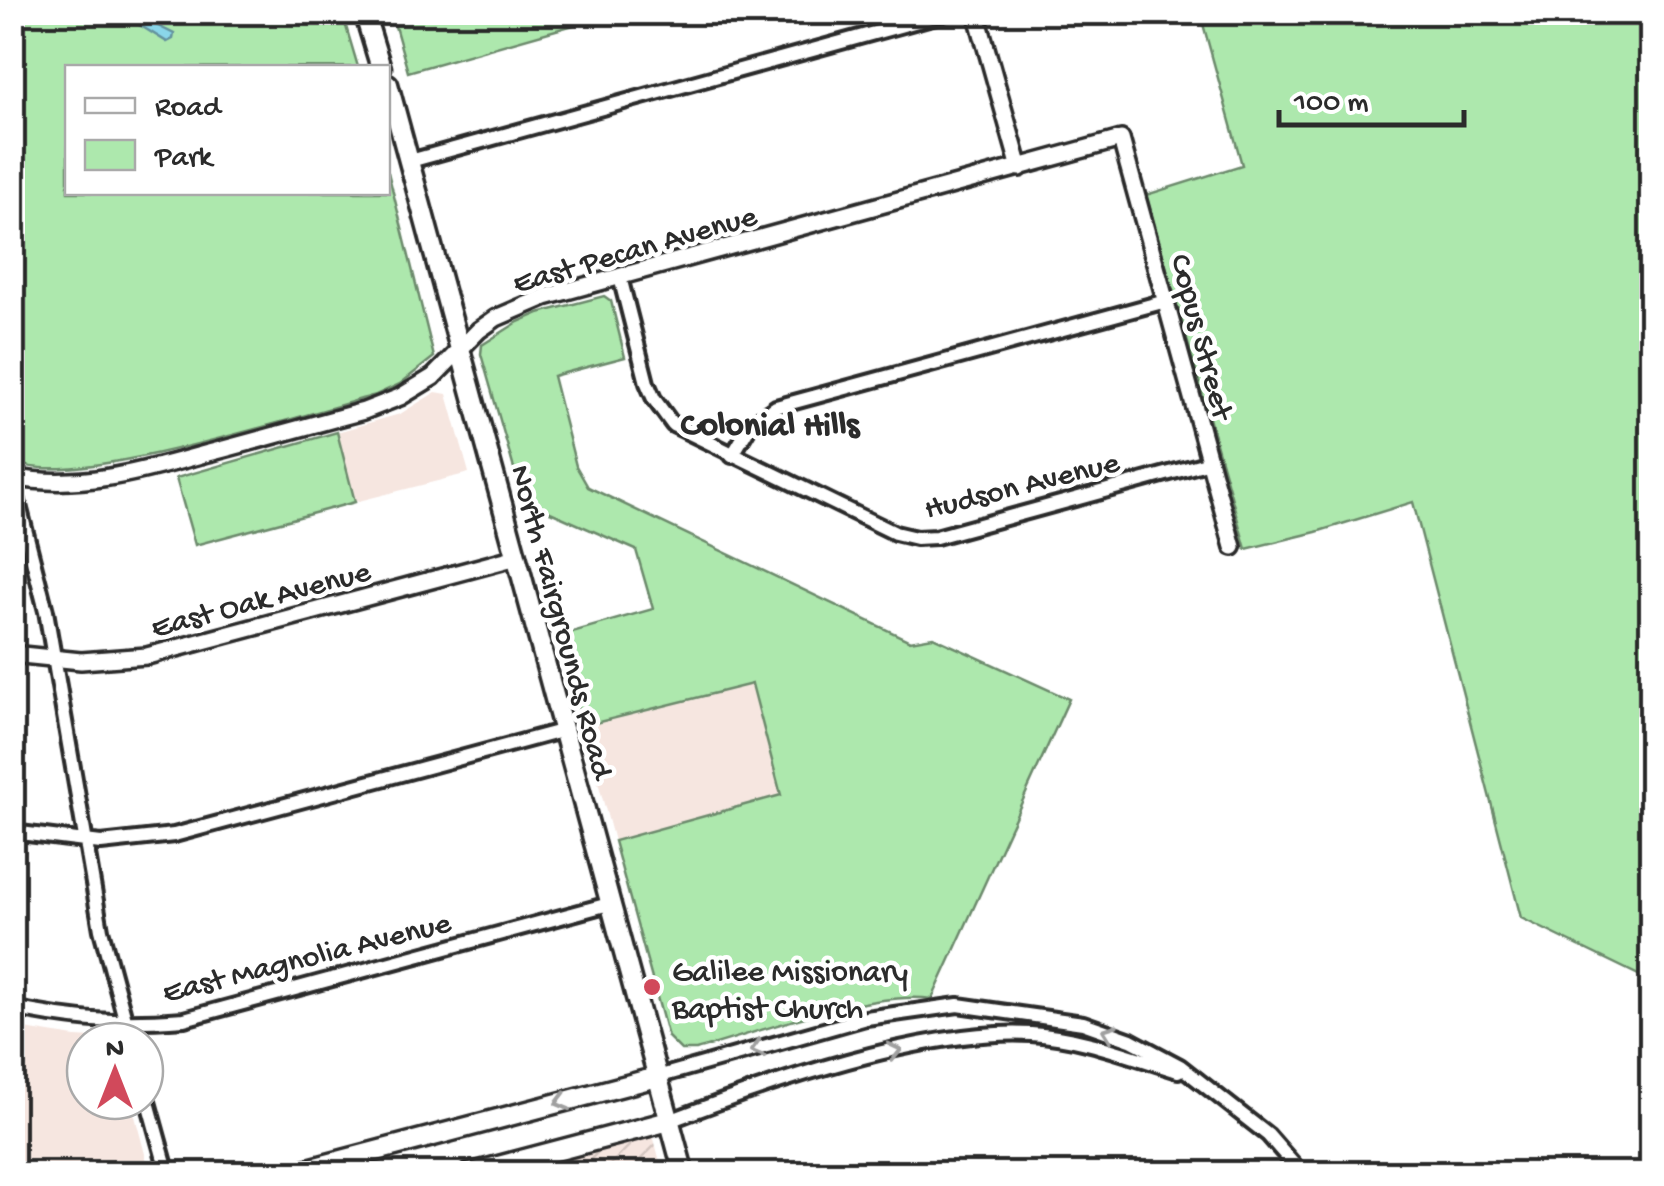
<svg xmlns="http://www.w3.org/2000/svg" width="1664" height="1186" font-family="'Gochi Hand',sans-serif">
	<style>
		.built { fill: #f6e6e0 }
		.industrial { fill: url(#industrial-furrows) }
		.green { fill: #ade8ad; stroke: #6c8a6c; stroke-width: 2.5 }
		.water { fill: url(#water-ripples); stroke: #64929d; stroke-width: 2.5 }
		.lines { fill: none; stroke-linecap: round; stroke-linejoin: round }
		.minor-casing { stroke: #2b2b2b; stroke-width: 20 }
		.tertiary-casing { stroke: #2b2b2b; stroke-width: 22 }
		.secondary-casing { stroke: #2b2b2b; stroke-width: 25 }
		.minor { stroke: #fff; stroke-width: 12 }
		.tertiary { stroke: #fff; stroke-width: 15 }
		.secondary { stroke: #fff; stroke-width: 18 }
		.oneway { stroke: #a0a0a0 }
		.poi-dot { fill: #d1495b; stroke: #fff; stroke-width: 4 }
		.labels { text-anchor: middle; stroke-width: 9; stroke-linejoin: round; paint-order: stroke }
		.street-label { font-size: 32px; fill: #2b2b2b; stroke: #fff }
		.poi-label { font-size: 32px; fill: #2b2b2b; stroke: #fff; text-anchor: start }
		.neighbourhood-label { font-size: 35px; font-weight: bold; fill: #2b2b2b; stroke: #fff }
	</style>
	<defs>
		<pattern id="industrial-furrows" width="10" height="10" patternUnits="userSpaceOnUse" patternTransform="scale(2.5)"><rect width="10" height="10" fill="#f6e6e0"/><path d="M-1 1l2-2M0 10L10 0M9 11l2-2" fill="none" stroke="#d3c5c0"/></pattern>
		<pattern id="water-ripples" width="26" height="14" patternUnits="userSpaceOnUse" patternTransform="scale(2.5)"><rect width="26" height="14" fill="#8ad6e9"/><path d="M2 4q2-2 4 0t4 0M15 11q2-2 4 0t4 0" fill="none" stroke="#77b8c8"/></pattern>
	</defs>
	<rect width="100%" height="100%" fill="#fff"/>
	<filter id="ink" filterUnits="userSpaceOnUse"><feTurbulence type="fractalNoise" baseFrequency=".01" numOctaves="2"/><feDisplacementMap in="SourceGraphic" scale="20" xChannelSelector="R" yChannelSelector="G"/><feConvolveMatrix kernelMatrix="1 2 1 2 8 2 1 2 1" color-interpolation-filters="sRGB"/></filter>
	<g filter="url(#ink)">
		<path class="built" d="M436,392L447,394L469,473L355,502L337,432L400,414Z
			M752,684L781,795L614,841L583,726Z
			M12,1027L75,1037L114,1039L85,1041V1101H131L150,1173H13Z"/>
		<path class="industrial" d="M644,1133L653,1135L663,1173L493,1174Z"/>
		<path class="green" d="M391,12H616V13L408,72Z
			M13,13H342L358,67L68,68V192H388V172L434,357L400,384L376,395C313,412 64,491 17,462L13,446Z
			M1200,13H1651V981L1521,918L1413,502L1316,532L1246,549L1146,195L1242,165Z
			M604,296L611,301L625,357L553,376L576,466L588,487L910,641L933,637L1069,699L932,999C870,990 759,1032 696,1050H681L668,1037L614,841L781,795L752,684L583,726L558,636L653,609L636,550L523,500L481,354L482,345L518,322L539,313Z
			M337,432L355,502L195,545L176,478Z"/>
		<path class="water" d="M92,13H132L174,34L173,39L167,42L128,18L114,20Z"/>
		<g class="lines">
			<defs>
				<path id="minor" d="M410,161L950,12
					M620,277L647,383L654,399L673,425L895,533L916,538L936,537L1210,462
					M732,456L751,424L776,407L1166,301
					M12,478L46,611L101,930L131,1041
					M12,832L101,843L174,835L561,731
					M12,1008C78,1021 117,1024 184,1019L609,904
					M657,1077L866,1018L958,1005L1083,1023L1131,1040L1180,1066L1268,1135L1302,1174
					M145,1091L168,1174
					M669,1121C768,1083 925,1028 1031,1034C1082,1037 1129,1056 1178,1071"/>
				<path id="tertiary" d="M976,12L1020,168
					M12,477C77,490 140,472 201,455C256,441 310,425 364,411L400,397L433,377L479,330L496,318L545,297L1121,139L1233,547
					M12,654L81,661L147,656L517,557"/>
				<path id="secondary" d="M364,12L381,68
					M388,84L684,1174
					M289,1174L657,1077
					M468,1174L669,1121"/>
			</defs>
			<use href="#minor" class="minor-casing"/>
			<use href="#tertiary" class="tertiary-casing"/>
			<use href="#secondary" class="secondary-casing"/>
			<use href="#minor" class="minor"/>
			<use href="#tertiary" class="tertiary"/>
			<use href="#secondary" class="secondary"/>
		</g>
		<defs><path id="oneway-chevron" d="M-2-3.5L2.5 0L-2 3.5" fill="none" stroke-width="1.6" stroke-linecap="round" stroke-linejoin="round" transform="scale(2.5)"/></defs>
		<g class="oneway">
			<use href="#oneway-chevron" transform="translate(1109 1032) rotate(-160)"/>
			<use href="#oneway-chevron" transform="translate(757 1049) rotate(164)"/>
			<use href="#oneway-chevron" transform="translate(895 1051) rotate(-13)"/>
			<use href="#oneway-chevron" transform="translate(562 1102) rotate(165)"/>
		</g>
	</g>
	<circle class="poi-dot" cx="652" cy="987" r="10"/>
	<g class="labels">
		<g class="street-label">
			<text transform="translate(634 247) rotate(-16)" y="11">East Pecan Avenue</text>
			<text transform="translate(1204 336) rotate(75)" y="11">Copus Street</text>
			<text transform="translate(1021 483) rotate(-14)" y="11">Hudson Avenue</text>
			<text transform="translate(260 597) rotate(-15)" y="11">East Oak Avenue</text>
			<text transform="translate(564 621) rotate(75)" y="11">North Fairgrounds Road</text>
			<text transform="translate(306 955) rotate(-14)" y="11">East Magnolia Avenue</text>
		</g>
		<g class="poi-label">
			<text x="672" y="980">Galilee Missionary<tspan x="672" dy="37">Baptist Church</tspan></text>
		</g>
		<g class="neighbourhood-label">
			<text x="770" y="434">Colonial Hills</text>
		</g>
	</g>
	<rect width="1664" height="1186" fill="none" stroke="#fff" stroke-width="50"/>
	<rect x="25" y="25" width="1614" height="1136" fill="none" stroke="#2b2b2b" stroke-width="4" filter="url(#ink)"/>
	<rect x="65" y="65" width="325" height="130" fill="#ffffff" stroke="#aaaaaa" stroke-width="2.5"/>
	<rect x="85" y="98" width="50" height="15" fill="#ffffff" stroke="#aaaaaa" stroke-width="2.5"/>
	<text x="155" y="115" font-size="30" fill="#2b2b2b">Road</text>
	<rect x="85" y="140" width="50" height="30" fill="#ade8ad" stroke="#aaaaaa" stroke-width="2.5"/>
	<text x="155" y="165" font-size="30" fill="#2b2b2b">Park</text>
	<g transform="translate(115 1071)"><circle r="48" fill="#ffffff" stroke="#aaaaaa" stroke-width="2.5"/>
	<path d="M0-8L18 38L0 25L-18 38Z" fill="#d1495b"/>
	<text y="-15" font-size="28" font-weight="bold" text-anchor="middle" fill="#2b2b2b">N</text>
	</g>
	<path d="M1279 110v15h185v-15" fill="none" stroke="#2b2b2b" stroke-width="5"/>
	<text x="1294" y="110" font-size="30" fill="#2b2b2b" stroke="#ffffff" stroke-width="8" paint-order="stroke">100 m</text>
</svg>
